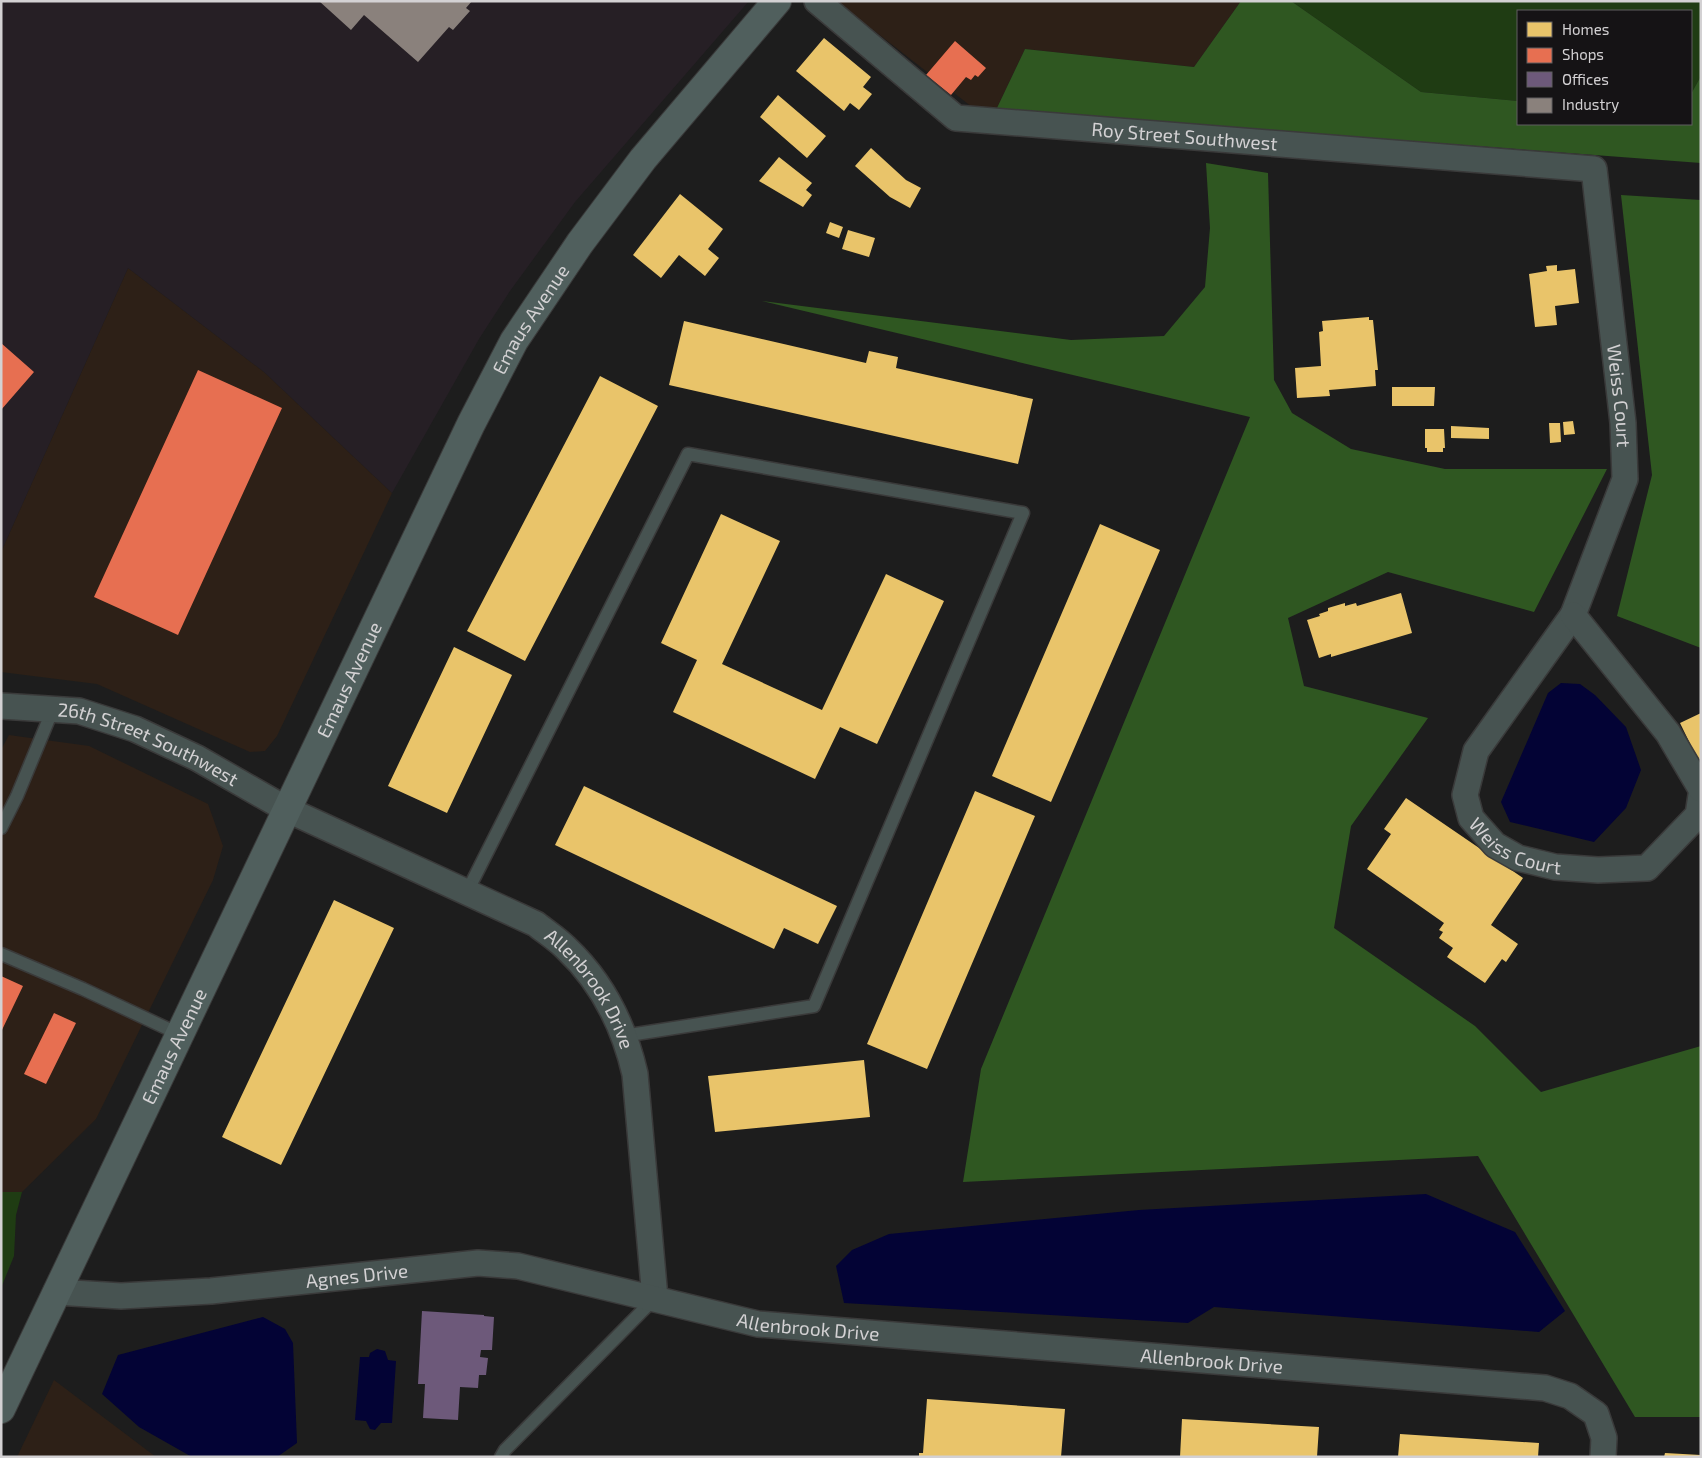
<svg xmlns="http://www.w3.org/2000/svg" width="1702" height="1458" font-family="'Exo 2',sans-serif">
	<style>
		.commercial { fill: #2d2017 }
		.built { fill: #261f25 }
		.green { fill: #1f3c13 }
		.forest { fill: #2f5721 }
		.water { fill: #030335 }
		.homes { fill: #e9c46a }
		.shops { fill: #e76f51 }
		.offices { fill: #6d597a }
		.industry { fill: #8a817c }
		.lines { fill: none; stroke-linecap: round; stroke-linejoin: round }
		.service-casing { stroke: #3a3a3a; stroke-width: 15 }
		.minor-casing { stroke: #3a3a3a; stroke-width: 28 }
		.secondary-casing { stroke: #3a3a3a; stroke-width: 30 }
		.service { stroke: #475351; stroke-width: 12 }
		.minor { stroke: #475351; stroke-width: 25 }
		.secondary { stroke: #505f5d; stroke-width: 28 }
		.labels { text-anchor: middle; stroke-width: 5; stroke-linejoin: round; paint-order: stroke }
		.street-label { font-size: 19px; fill: #d3d1d3; stroke: #151315 }
	</style>
	<rect width="100%" height="100%" fill="#1d1d1d"/>
	<path class="commercial" d="M836,1H1241L1194,67L1025,49L996,110L972,107Z
		M128,268L264,372L392,493L277,736L265,751L250,752L97,684L1,672V552Z
		M9,735L89,746L208,804L223,846L213,880L96,1119L22,1192H1V750Z
		M54,1380L156,1457H17Z"/>
	<path class="built" d="M1,1H749L575,202L510,291L479,339L392,493L264,372L128,268L1,552Z"/>
	<path class="green" d="M1291,1H1701V76L1691,94V11H1518V101L1421,92Z
		M1,1192H22L16,1215L14,1256L1,1288Z"/>
	<path class="forest" d="M1241,1H1291L1421,92L1518,101V124H1691V94L1701,76V163L996,110L1025,49L1194,67Z
		M1206,163L1268,173L1274,380L1292,413L1351,449L1445,469H1607L1534,612L1388,572L1288,618L1304,686L1428,718L1351,826L1334,928L1475,1026L1541,1092L1701,1046V1417H1635L1478,1156L963,1182L981,1069L1250,417L762,301L1071,340L1164,336L1205,287L1210,228Z
		M1621,195L1701,200V648L1617,616L1652,475Z"/>
	<path class="water" d="M1561,683L1580,684L1595,695L1626,727L1641,770L1626,808L1594,842L1510,822L1501,802L1548,693Z
		M1426,1194L1515,1232L1565,1311L1539,1332L1214,1307L1188,1323L844,1303L836,1266L852,1250L889,1234L1139,1210Z
		M263,1317L285,1329L293,1343L297,1443L277,1457H192L139,1427L102,1394L118,1355Z
		M377,1349L385,1351L388,1360L396,1361L392,1423H381L375,1430L370,1429L366,1421L355,1420L360,1357H369L370,1353Z"/>
	<path class="homes" d="M824,38L871,77L863,87L872,94L859,110L850,103L844,111L796,71Z
		M778,95L826,136L807,158L760,117Z
		M871,148L906,180L921,188L910,208L890,197L855,166Z
		M779,157L812,183L806,190L812,195L803,207L759,181Z
		M680,194L723,229L708,249L719,258L705,276L679,255L661,278L633,255Z
		M830,222L843,227L839,238L826,233Z
		M848,230L875,238L869,257L842,249Z
		M1557,265V271L1575,269L1579,303L1555,306L1557,325L1535,327L1529,274L1547,271L1546,266Z
		M1369,317V320H1373L1378,370H1375L1376,386L1329,390L1330,396L1297,398L1295,368L1321,366L1319,332L1323,331L1322,321Z
		M684,321L866,363L869,351L898,357L896,368L1033,399L1018,464L669,385Z
		M600,376L658,406L525,661L467,631Z
		M1392,387H1435L1434,406H1392Z
		M1573,421L1575,434L1564,435L1563,422Z
		M1549,423H1560L1561,442L1550,443Z
		M1451,426L1489,428V439L1451,438Z
		M1425,429H1444L1445,448H1443V452H1427V448H1425Z
		M721,514L780,541L722,664L822,710L886,574L944,601L877,744L840,727L815,779L673,712L697,660L661,643Z
		M1100,524L1160,550L1051,802L992,776Z
		M1401,593L1412,633L1331,657V654L1319,658L1307,620L1320,616L1319,614L1328,611V608L1345,603V606L1356,603L1357,606Z
		M454,647L512,675L447,813L388,786Z
		M1701,713V766L1680,723Z
		M584,786L837,906L818,944L784,928L774,949L555,845Z
		M975,791L1035,816L927,1069L867,1044Z
		M1406,798L1523,878L1491,925L1518,944L1506,962L1502,959L1485,983L1447,957L1453,948L1439,938L1443,932L1439,930L1444,923L1367,869L1391,834L1384,829Z
		M334,900L394,928L281,1165L222,1137Z
		M864,1060L870,1117L715,1132L708,1076Z
		M927,1399L1065,1409L1061,1457H919V1453H923Z
		M1182,1419L1319,1427L1317,1457H1180Z
		M1400,1434L1539,1443L1538,1457H1398Z
		M1665,1453L1701,1455V1457H1664Z"/>
	<path class="shops" d="M955,41L986,68L978,77L975,75L971,80L966,77L951,95L926,75Z
		M1,343L34,372L1,410Z
		M198,370L282,408L178,635L94,597Z
		M1,976L23,986L1,1032Z
		M54,1013L76,1023L46,1084L24,1074Z"/>
	<path class="offices" d="M422,1311L484,1315V1316L494,1317L492,1350H481L480,1357L488,1358L486,1375H479L478,1388L460,1387L458,1420L423,1418L425,1384H418Z"/>
	<path class="industry" d="M319,1H472L466,8L470,11L453,30L449,27L418,62L364,15L351,30Z"/>
	<g class="lines">
		<defs>
			<path id="service" d="M1,828L17,796L53,709
				M467,892L688,454L1023,513L814,1006L623,1036
				M1,954L83,989L179,1034
				M501,1457L505,1450L655,1298"/>
			<g id="minor">
				<path id="s1" d="M817,1L956,118L1594,169L1623,423L1625,479L1573,615L1476,751L1465,795L1471,818L1495,845L1518,858L1555,867L1598,870L1647,868L1698,815L1701,795"/>
				<path d="M1573,615L1668,733L1701,789"/>
				<path id="s2" d="M1,706L79,711L135,729L197,758L286,809L536,924C546,932 557,939 566,948C602,982 624,1026 635,1074L655,1298"/>
				<path id="s3" d="M56,1292L121,1296L211,1291L478,1263L518,1266L758,1324L1545,1388L1570,1396L1596,1414L1604,1438L1603,1457"/>
			</g>
			<g id="secondary">
				<path id="s4" d="M1,1409L471,424L514,341L580,243L643,159L777,1"/>
			</g>
		</defs>
		<use href="#service" class="service-casing"/>
		<use href="#minor" class="minor-casing"/>
		<use href="#secondary" class="secondary-casing"/>
		<use href="#service" class="service"/>
		<use href="#minor" class="minor"/>
		<use href="#secondary" class="secondary"/>
	</g>
	<g class="labels">
		<g class="street-label">
			<text dy="7" stroke="none"><textPath href="#s1" startOffset="411">Roy Street Southwest</textPath></text>
			<text dy="7" stroke="none"><textPath href="#s4" startOffset="1212">Emaus Avenue</textPath></text>
			<text dy="7" stroke="none"><textPath href="#s1" startOffset="1050">Weiss Court</textPath></text>
			<text dy="7" stroke="none"><textPath href="#s4" startOffset="808">Emaus Avenue</textPath></text>
			<text dy="7" stroke="none"><textPath href="#s2" startOffset="154">26th Street Southwest</textPath></text>
			<text dy="7" stroke="none"><textPath href="#s1" startOffset="1570">Weiss Court</textPath></text>
			<text dy="7" stroke="none"><textPath href="#s2" startOffset="669">Allenbrook Drive</textPath></text>
			<text dy="7" stroke="none"><textPath href="#s4" startOffset="402">Emaus Avenue</textPath></text>
			<text dy="7" stroke="none"><textPath href="#s3" startOffset="302">Agnes Drive</textPath></text>
			<text dy="7" stroke="none"><textPath href="#s3" startOffset="761">Allenbrook Drive</textPath></text>
			<text dy="7" stroke="none"><textPath href="#s3" startOffset="1166">Allenbrook Drive</textPath></text>
		</g>
	</g>
	<rect width="1702" height="1458" fill="none" stroke="#d3d1d3" stroke-width="5"/>
	<rect x="1517" y="10" width="175" height="115" fill="#151315" stroke="#615f61"/>
	<rect x="1527" y="22" width="25" height="15" fill="#e9c46a" stroke="#615f61"/>
	<text x="1562" y="35" font-size="15" fill="#d3d1d3">Homes</text>
	<rect x="1527" y="48" width="25" height="15" fill="#e76f51" stroke="#615f61"/>
	<text x="1562" y="60" font-size="15" fill="#d3d1d3">Shops</text>
	<rect x="1527" y="72" width="25" height="15" fill="#6d597a" stroke="#615f61"/>
	<text x="1562" y="85" font-size="15" fill="#d3d1d3">Offices</text>
	<rect x="1527" y="98" width="25" height="15" fill="#8a817c" stroke="#615f61"/>
	<text x="1562" y="110" font-size="15" fill="#d3d1d3">Industry</text>
</svg>
